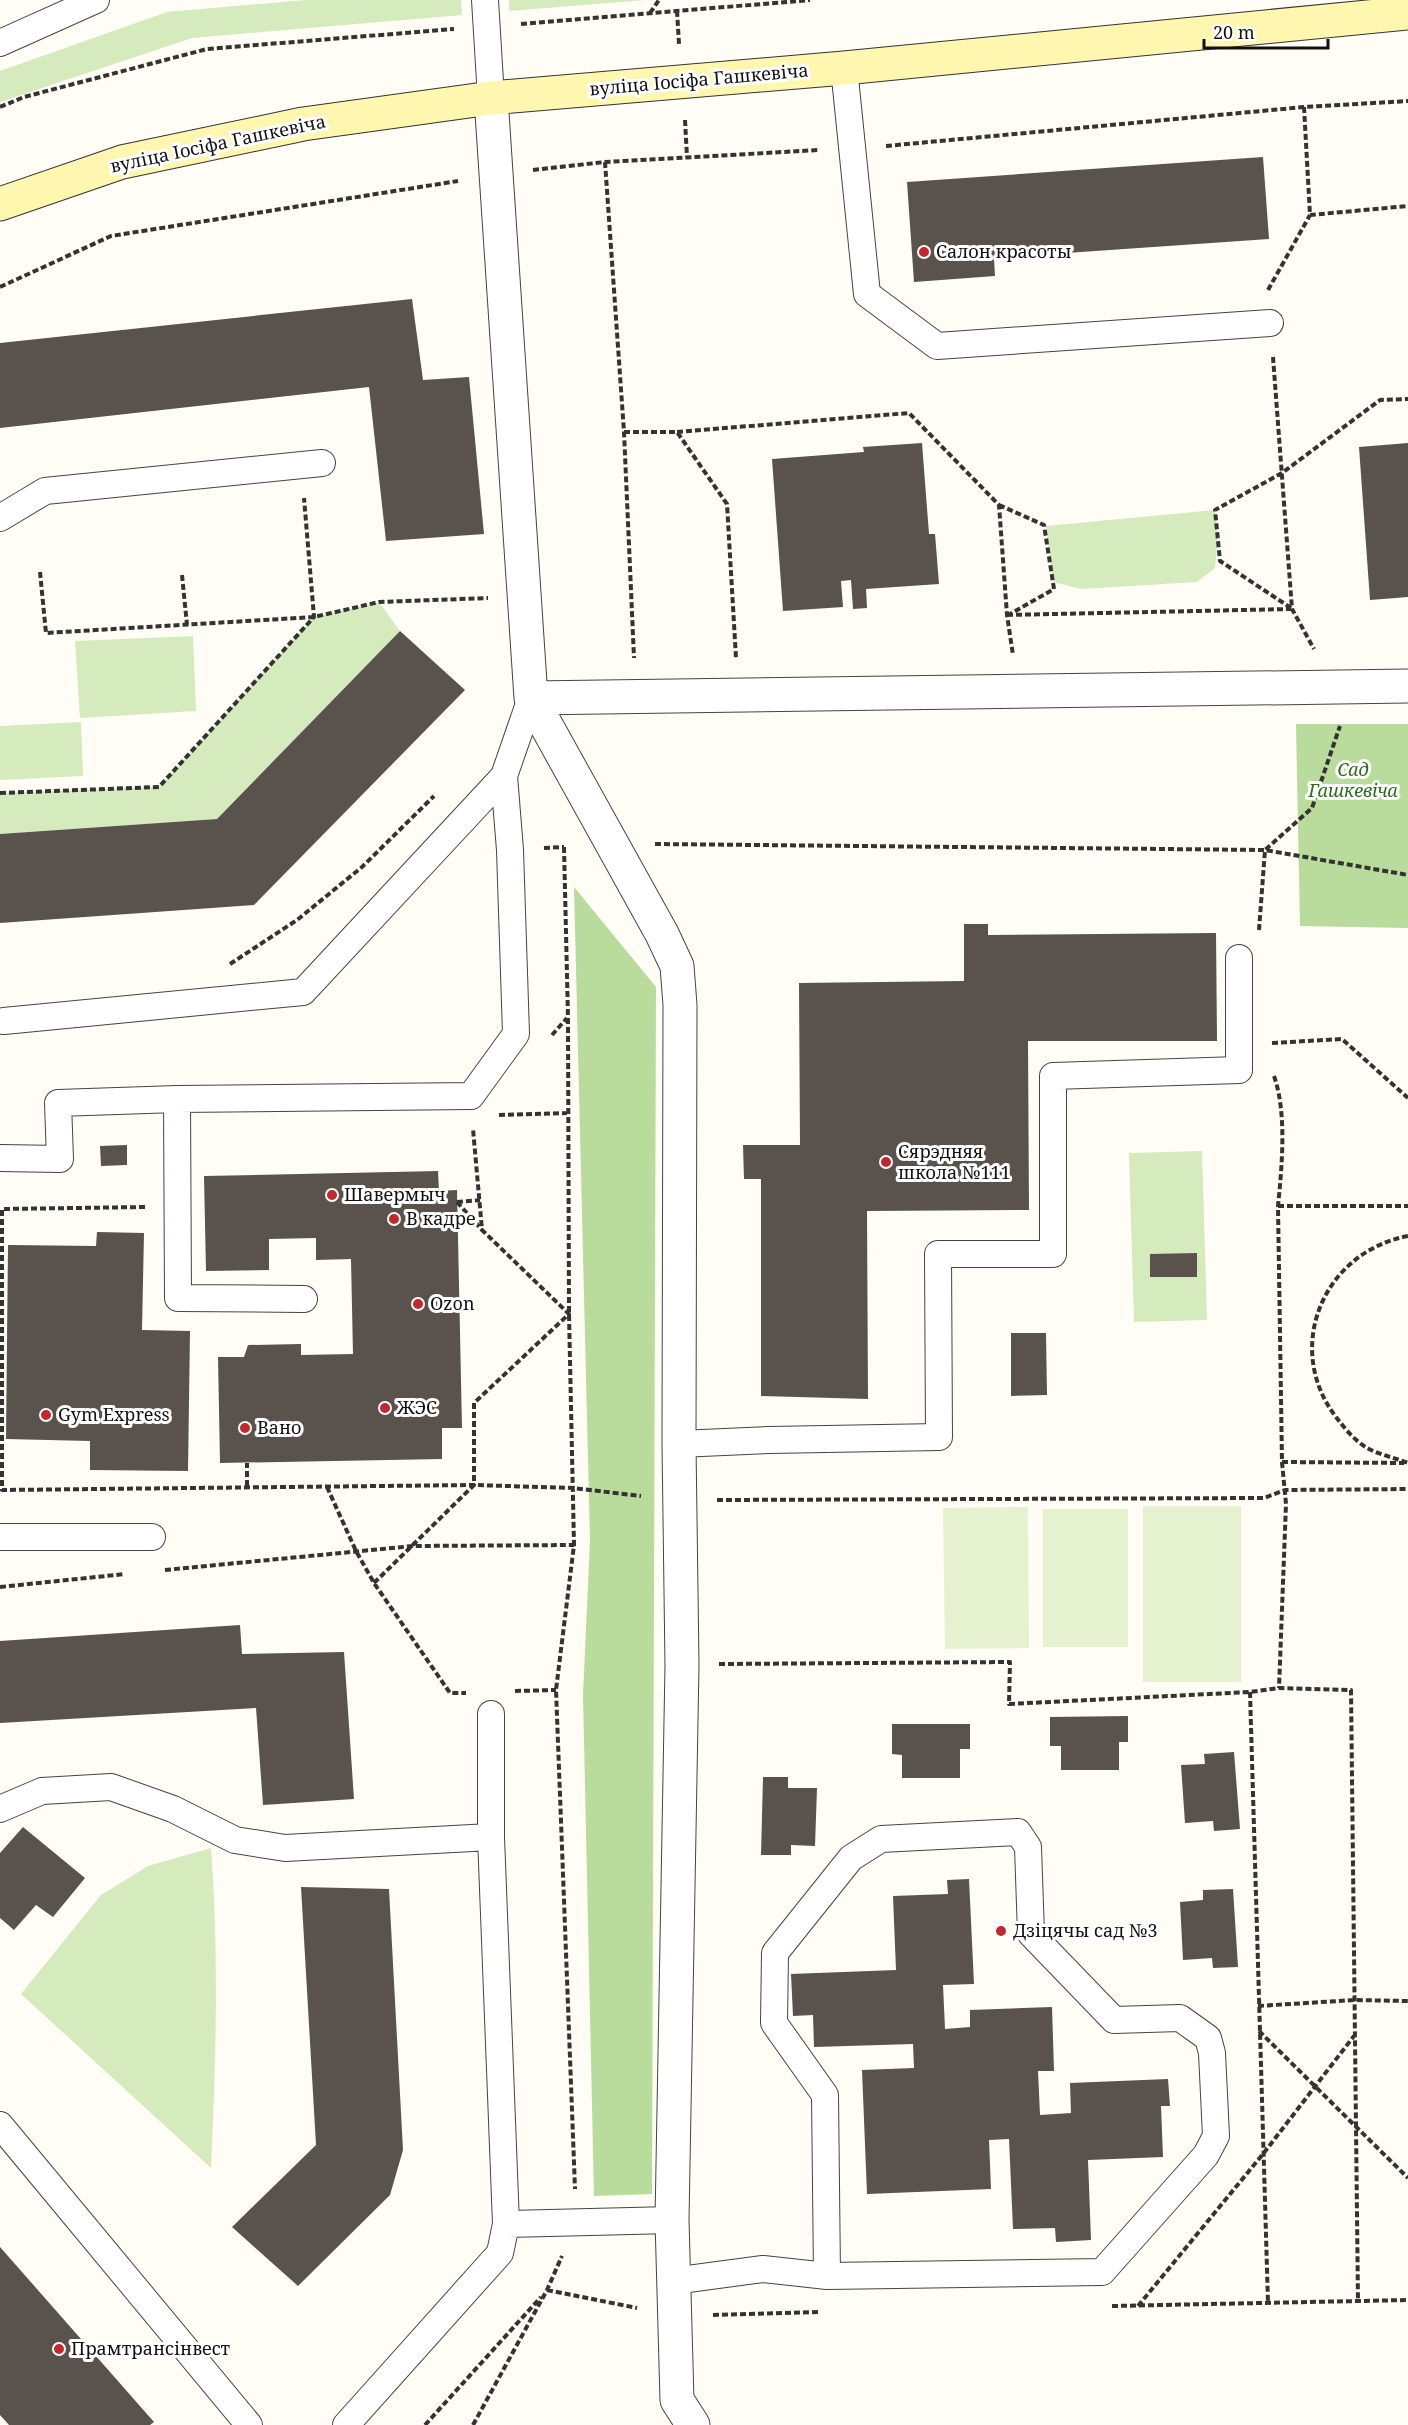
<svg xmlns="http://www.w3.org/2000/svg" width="1408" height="2425" font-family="'Noto Serif',serif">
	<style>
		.green { fill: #d5ebbd }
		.forest { fill: #b9dc9c }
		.pitch { fill: #e6f2cf }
		.building { fill: #5a524d }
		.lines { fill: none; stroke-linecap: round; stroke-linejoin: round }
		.lane-casing { stroke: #444; stroke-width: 28 }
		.street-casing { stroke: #444; stroke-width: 35 }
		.secondary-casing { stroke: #333; stroke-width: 35 }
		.path { stroke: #333; stroke-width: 4; stroke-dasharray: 6 3; stroke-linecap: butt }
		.lane { stroke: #fff; stroke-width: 26 }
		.street { stroke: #fff; stroke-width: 33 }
		.secondary { stroke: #fff6b0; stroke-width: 33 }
		.poi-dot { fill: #c4262e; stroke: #fff; stroke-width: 2 }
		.labels { text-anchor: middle; stroke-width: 6; stroke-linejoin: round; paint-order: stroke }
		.street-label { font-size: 18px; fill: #111; stroke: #fff }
		.poi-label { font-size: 18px; fill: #111; stroke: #fff; text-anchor: start }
		.park-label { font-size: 18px; font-style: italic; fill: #2f6b1f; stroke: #fff }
	</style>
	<rect width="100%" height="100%" fill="#fffdf5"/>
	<path class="green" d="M305,0H461L462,15L192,38L0,102V71L167,12Z
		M509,0H646L509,11Z
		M1215,510L1218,538L1215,568L1197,582L1081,589L1053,582L1046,526Z
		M379,602L400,631L217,819L0,834V793L159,787L314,617Z
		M193,636L196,711L80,718L75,641Z
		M81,722L83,776L0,780V726Z
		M1202,1151L1207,1320L1134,1322L1129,1153Z
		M211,1848C219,1955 216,2061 211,2168L21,1994L101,1895L148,1866Z"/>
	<path class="forest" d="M1296,724H1408V928L1300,926Z
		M574,887L656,987L652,2194L594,2196L583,1695L590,1541Z"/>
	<path class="pitch" d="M1143,1506H1241V1682H1143Z
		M1028,1507L1029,1648L945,1649L943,1508Z
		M1043,1509H1128V1647H1043Z"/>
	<path class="building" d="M1263,157L1269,239L994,258L995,276L914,282L907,182Z
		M412,299L423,380L469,377L484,534L386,541L369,387L0,428V343Z
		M922,443L929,534H935L939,584L866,589L867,608L853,609L851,580L841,581L843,607L783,611L772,459L864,452L863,447Z
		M1408,443V597L1370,600L1359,447Z
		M400,631L465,690L254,905L0,923V834L217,819Z
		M964,924H988V935L1216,933L1217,1041H1028L1029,1210L867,1211L868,1399L761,1396V1179H744L743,1145H800L799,983L964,981Z
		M127,1145V1165L101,1166L100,1146Z
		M438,1171L439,1191L457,1190L462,1428H442V1459L220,1463L218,1357H244L248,1345L301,1344V1355L353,1354L351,1259L316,1260V1238L269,1239V1270L206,1271L204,1176Z
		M97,1232L144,1233L142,1330L190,1331L188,1471L90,1470V1441L6,1439L8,1245L96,1246Z
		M1197,1253V1277H1150V1254Z
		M1011,1333H1046L1047,1395L1011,1396Z
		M240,1625L242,1654L344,1652L354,1799L263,1805L256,1708L0,1723V1641Z
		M1128,1716V1742H1119V1770H1061V1746H1050V1717Z
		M892,1724H970V1749H960V1778H902V1755L892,1754Z
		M1234,1752L1240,1829L1214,1831L1213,1821L1185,1823L1181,1765L1205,1764L1204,1754Z
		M763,1777H788V1788H817L815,1846L791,1845V1855H761Z
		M23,1827L85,1878L53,1917L36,1905L14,1930L0,1918V1853Z
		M969,1879L974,1984L943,1985L945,2029L970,2027V2010L1052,2007L1054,2071H1038L1040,2115L1071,2113L1070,2083L1168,2079L1170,2106H1161L1163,2157L1088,2160L1091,2240L1056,2242L1055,2228L1013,2229L1009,2139L989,2140L991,2189L867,2194L862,2070L914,2068L913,2044L814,2047L813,2015L793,2016L791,1974L896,1970L893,1896L948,1894L947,1880Z
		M301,1887L389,1889L403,2150L390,2195L298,2286L232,2227L316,2145Z
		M1233,1889L1238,1967L1213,1968L1212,1958L1183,1960L1180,1902L1203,1900V1890Z
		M0,2247L154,2422L150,2425H9L0,2415Z"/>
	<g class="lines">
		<defs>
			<path id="lane" d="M485,0L491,98
				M0,43L96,0
				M844,68L867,294L937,346L1270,323
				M0,518L45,491L322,463
				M4,1021L303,992L504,776L531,698
				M177,1099L178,1298L304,1299
				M0,1158L60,1159L58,1103L177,1099L471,1096L516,1034L510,850L504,776
				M679,1444L769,1440L939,1437L938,1254H1053V1076L1239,1070V958
				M0,1537H152
				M491,1714V1837
				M0,1809L42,1791L111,1787L173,1809L235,1840L285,1848L491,1837L506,2224
				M0,2125L249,2425
				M673,2281L763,2269L827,2276L1102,2272L1206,2155L1216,2136L1212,2053L1208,2038L1180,2018L1114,2020L1031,1934L1028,1847L1018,1832L881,1839L851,1858L775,1953L774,2023L825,2095L827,2276
				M346,2425L500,2253L506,2224L672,2220"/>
			<path id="street" d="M491,98L531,698L662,934L677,966L680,1005L679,1444L682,1665L672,2220L677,2400L693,2425
				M531,698L1408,686"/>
			<path id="secondary" d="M0,204L122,162L303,124L491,98L844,68L1408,13"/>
		</defs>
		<use href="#lane" class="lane-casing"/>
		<use href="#street" class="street-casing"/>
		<use href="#secondary" class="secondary-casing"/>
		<path class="path" d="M677,11L679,44
			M650,13L659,0
			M521,24L810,0
			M0,107L24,97L207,49L454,29
			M1304,107L1310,215L1408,206
			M685,120L687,157
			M886,146L1304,107L1408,101
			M605,162L624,432L634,658
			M533,170L605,162L819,150
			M0,287L111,236L458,181
			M1268,290L1310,215
			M1273,357L1292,609L1314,649
			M624,432H677L727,504L736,658
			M677,432L909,413L999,505L1007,615L1013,655
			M999,505L1044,525L1054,589L1010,614
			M40,572L46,633L314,617L379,602L488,598
			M182,575L187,625
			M1291,608L1220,561L1215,510L1282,473L1380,400L1408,399
			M1007,615L1291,609
			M0,793L159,787L314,617L304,498
			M655,844L1265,850L1408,875
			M564,847L568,1018L569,1314L574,1545L556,1690L575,2189
			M544,848L564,847
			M1259,930L1265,850L1312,808L1340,726
			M230,964L297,920L362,867L434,796
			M552,1035L567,1018
			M1272,1043L1342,1039L1408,1098
			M1274,1076C1287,1113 1282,1166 1278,1206L1282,1462L1286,1504L1279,1688
			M499,1115L567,1113
			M457,1202L482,1230
			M457,1202L480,1200
			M1278,1206H1408
			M145,1207L2,1209V1490L474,1485L573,1488L641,1496
			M1408,1236C1323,1252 1283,1348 1336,1417C1345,1429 1356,1442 1369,1449C1381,1455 1395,1458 1408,1463
			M1282,1462L1404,1463
			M247,1486V1463
			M327,1487L356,1551L374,1583L450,1693H466
			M717,1500L1264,1498L1285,1490L1408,1489
			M165,1570L413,1546L574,1545
			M374,1583L474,1485V1403L569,1314L482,1230L473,1129
			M0,1587L125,1574
			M719,1664L1010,1662L1009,1704L1250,1692L1279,1688L1351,1690L1358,2301
			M515,1691L556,1690
			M1250,1692L1268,2303
			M1258,2006L1354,2000L1408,2001
			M1259,2031L1408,2178
			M547,2290L637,2308
			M1112,2306L1408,2300
			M1138,2306L1263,2154L1354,2036
			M713,2315L820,2312
			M425,2425L541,2297
			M473,2425L547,2290L562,2256"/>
		<use href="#lane" class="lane"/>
		<use href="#street" class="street"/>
		<use href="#secondary" class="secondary"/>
	</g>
	<g class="poi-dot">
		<circle cx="924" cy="252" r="6"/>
		<circle cx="886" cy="1162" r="6"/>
		<circle cx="332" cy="1195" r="6"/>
		<circle cx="394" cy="1219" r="6"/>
		<circle cx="418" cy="1304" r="6"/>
		<circle cx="385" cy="1408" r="6"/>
		<circle cx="46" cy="1415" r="6"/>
		<circle cx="245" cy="1428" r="6"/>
		<circle cx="1001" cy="1931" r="6"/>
		<circle cx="59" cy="2349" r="6"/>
	</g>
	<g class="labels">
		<g class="street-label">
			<text transform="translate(699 80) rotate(-5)" y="6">вуліца Іосіфа Гашкевіча</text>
			<text transform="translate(218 144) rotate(-12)" y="6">вуліца Іосіфа Гашкевіча</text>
		</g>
		<g class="poi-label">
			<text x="936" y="258">Салон красоты</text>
			<text x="898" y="1158">Сярэдняя<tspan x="898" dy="21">школа №111</tspan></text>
			<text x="344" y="1201">Шавермыч</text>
			<text x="406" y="1225">В кадре</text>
			<text x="430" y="1310">Ozon</text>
			<text x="397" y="1414">ЖЭС</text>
			<text x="58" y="1421">Gym Express</text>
			<text x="257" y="1434">Вано</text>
			<text x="1013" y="1937">Дзіцячы сад №3</text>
			<text x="71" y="2355">Прамтрансінвест</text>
		</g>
		<g class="park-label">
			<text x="1353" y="776">Сад<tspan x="1353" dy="21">Гашкевіча</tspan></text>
		</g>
	</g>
	<path d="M1204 39v9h124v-9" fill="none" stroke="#111111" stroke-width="3"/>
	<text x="1213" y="39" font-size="18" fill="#111111" stroke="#ffffff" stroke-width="4.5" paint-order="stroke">20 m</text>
</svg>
